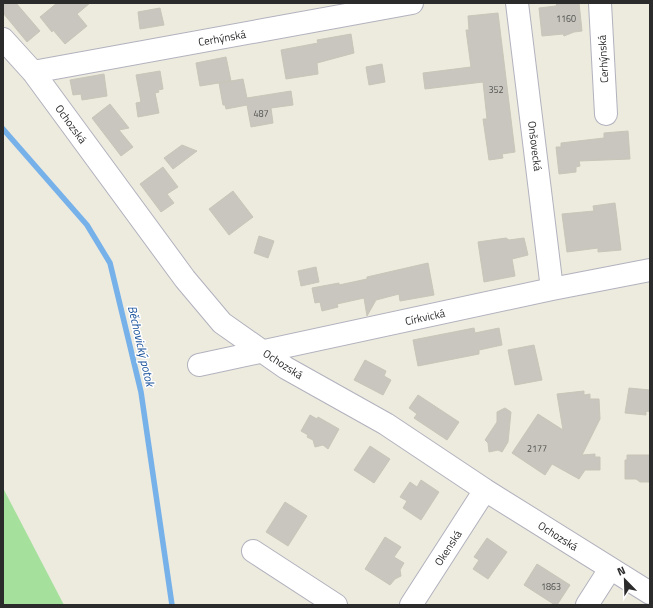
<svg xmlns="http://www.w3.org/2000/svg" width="653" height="608" font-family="'Titillium Web',sans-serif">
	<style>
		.green { fill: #a5e19d }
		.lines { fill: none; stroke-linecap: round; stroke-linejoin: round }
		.stream { stroke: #76b1ea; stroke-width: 5.5 }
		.building { fill: #c8c6be; stroke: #c8c6b8 }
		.minor-casing { stroke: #b2b2be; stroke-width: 24 }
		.minor { stroke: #fff; stroke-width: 22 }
		.labels { text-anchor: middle; stroke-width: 3; stroke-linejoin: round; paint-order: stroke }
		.number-label { font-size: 9px; fill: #525250 }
		.street-label { font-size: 11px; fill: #2b2b2b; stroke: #fff }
		.water-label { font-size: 12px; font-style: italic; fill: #134c98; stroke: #fff }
	</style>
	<rect width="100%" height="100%" fill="#edeade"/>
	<path class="green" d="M3,488L64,605H3Z"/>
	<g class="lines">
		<path class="stream" d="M3,129L87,225L110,263L141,392L172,605"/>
	</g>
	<path class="building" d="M3,3H16L40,31L27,42L3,13Z
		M57,3H90L77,14L87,26L65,44L53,30L52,32L40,17Z
		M557,3H579L582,31L574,32L564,36L563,34L542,36L539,8L556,6Z
		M160,8L164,25L140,29L138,12Z
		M498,13L515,152L502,154L503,158L489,160L483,119H487L483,82L425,89L423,73L471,67L466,30H469L468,16Z
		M351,34L354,53L317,63L318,74L286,79L281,50L318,43L317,40Z
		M226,57L231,81L200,86L196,63Z
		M382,64L385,82L369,85L366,67Z
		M160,71L163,89L158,90L159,92L155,93L159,113L138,117L136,103L141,102L136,75Z
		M104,74L107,96L82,100L81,94L73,95L70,80Z
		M243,79L247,98L291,91L293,105L271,108L273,123L251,127L247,105L226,109L225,105H223L219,83Z
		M110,104L129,128L119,130L133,147L121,156L92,118Z
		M628,131L630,159L579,161L580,166L576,167V172L559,174L556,147H561V143L604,138V133Z
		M182,145L197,151L173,169L164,158Z
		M163,167L178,187L167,194L174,203L161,212L140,184Z
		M233,191L253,217L229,235L209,209Z
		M615,203L621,250L598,252V248L567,252L562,214L594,211L593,206Z
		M259,236L274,241L268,258L254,253Z
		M506,238L509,240L524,238L528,255L512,259L515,276L484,282L478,242Z
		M428,263L434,295L400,301L399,294L376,300L367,316L364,298L337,304L338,307L322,311L320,302L315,303L312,288L339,283V285L367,279V277Z
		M316,267L319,282L301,286L298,271Z
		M474,328L475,333L499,328L502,345L479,350V354L418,366L413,340Z
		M534,345L542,380L515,385L508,350Z
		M365,360L386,371L384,376L391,380L383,395L354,380Z
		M629,388L650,390V412L646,411V415L625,413Z
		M584,391V395L590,394V399H599L600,419L582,455L595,454V457H600V470H585L579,479L552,464L545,475L512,453L538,414L563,430L557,394Z
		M418,395L459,422L447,440L414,418L417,414L409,408Z
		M505,408L511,412L508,442L502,452L498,450L489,452L488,443L485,440L497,422V412Z
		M310,415L317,419L318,417L339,429L328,449L323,445L315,447L313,440L307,437L308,435L301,431Z
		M370,446L390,459L374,483L354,470Z
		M627,455H650V482H640L636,479H625V460H627Z
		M421,480L439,492L421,520L403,508L407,501L400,497L410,482L417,487Z
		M285,502L307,516L288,546L266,532Z
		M385,537L401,547L394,557L404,563L400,570L401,576L395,579L390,585L365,569Z
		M487,538L507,552L488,579L473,569L479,560L474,557Z
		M537,564L570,585L557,605H555L524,585Z"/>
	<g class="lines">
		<defs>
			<path id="minor" d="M517,3L552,289
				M600,3L606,114
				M3,39L33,72L185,279L222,323L286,368L386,424L485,490L650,593
				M33,72L412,3
				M199,365L552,289L650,270
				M253,551L336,605
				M411,605L485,490
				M587,605L610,569"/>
		</defs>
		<use href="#minor" class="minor-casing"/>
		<use href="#minor" class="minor"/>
	</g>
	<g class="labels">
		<g class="number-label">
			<text x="566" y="22">1160</text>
			<text x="496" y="93">352</text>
			<text x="261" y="117">487</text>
			<text x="537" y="452">2177</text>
			<text x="551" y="590">1863</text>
		</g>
		<g class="street-label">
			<text transform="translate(222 38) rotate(-10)" y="4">Cerhýnská</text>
			<text transform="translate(603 59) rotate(-93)" y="4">Cerhýnská</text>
			<text transform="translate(71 124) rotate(54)" y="4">Ochozská</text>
			<text transform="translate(535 146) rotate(83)" y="4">Onšovecká</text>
			<text transform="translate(425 317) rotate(-12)" y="4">Církvická</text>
			<text transform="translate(283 364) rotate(33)" y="4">Ochozská</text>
			<text transform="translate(558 536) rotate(32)" y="4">Ochozská</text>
			<text transform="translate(448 548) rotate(-57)" y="4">Okenská</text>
		</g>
		<g class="water-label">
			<text transform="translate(141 346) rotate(77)" y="4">Běchovický potok</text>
		</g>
	</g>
	<rect width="653" height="608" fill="none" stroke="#2b2b2b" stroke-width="8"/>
	<g transform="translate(625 580) rotate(337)" stroke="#ffffff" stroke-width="3" paint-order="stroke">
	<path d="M0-3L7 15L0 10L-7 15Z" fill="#2b2b2b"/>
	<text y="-6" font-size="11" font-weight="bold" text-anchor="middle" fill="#2b2b2b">N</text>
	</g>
</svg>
